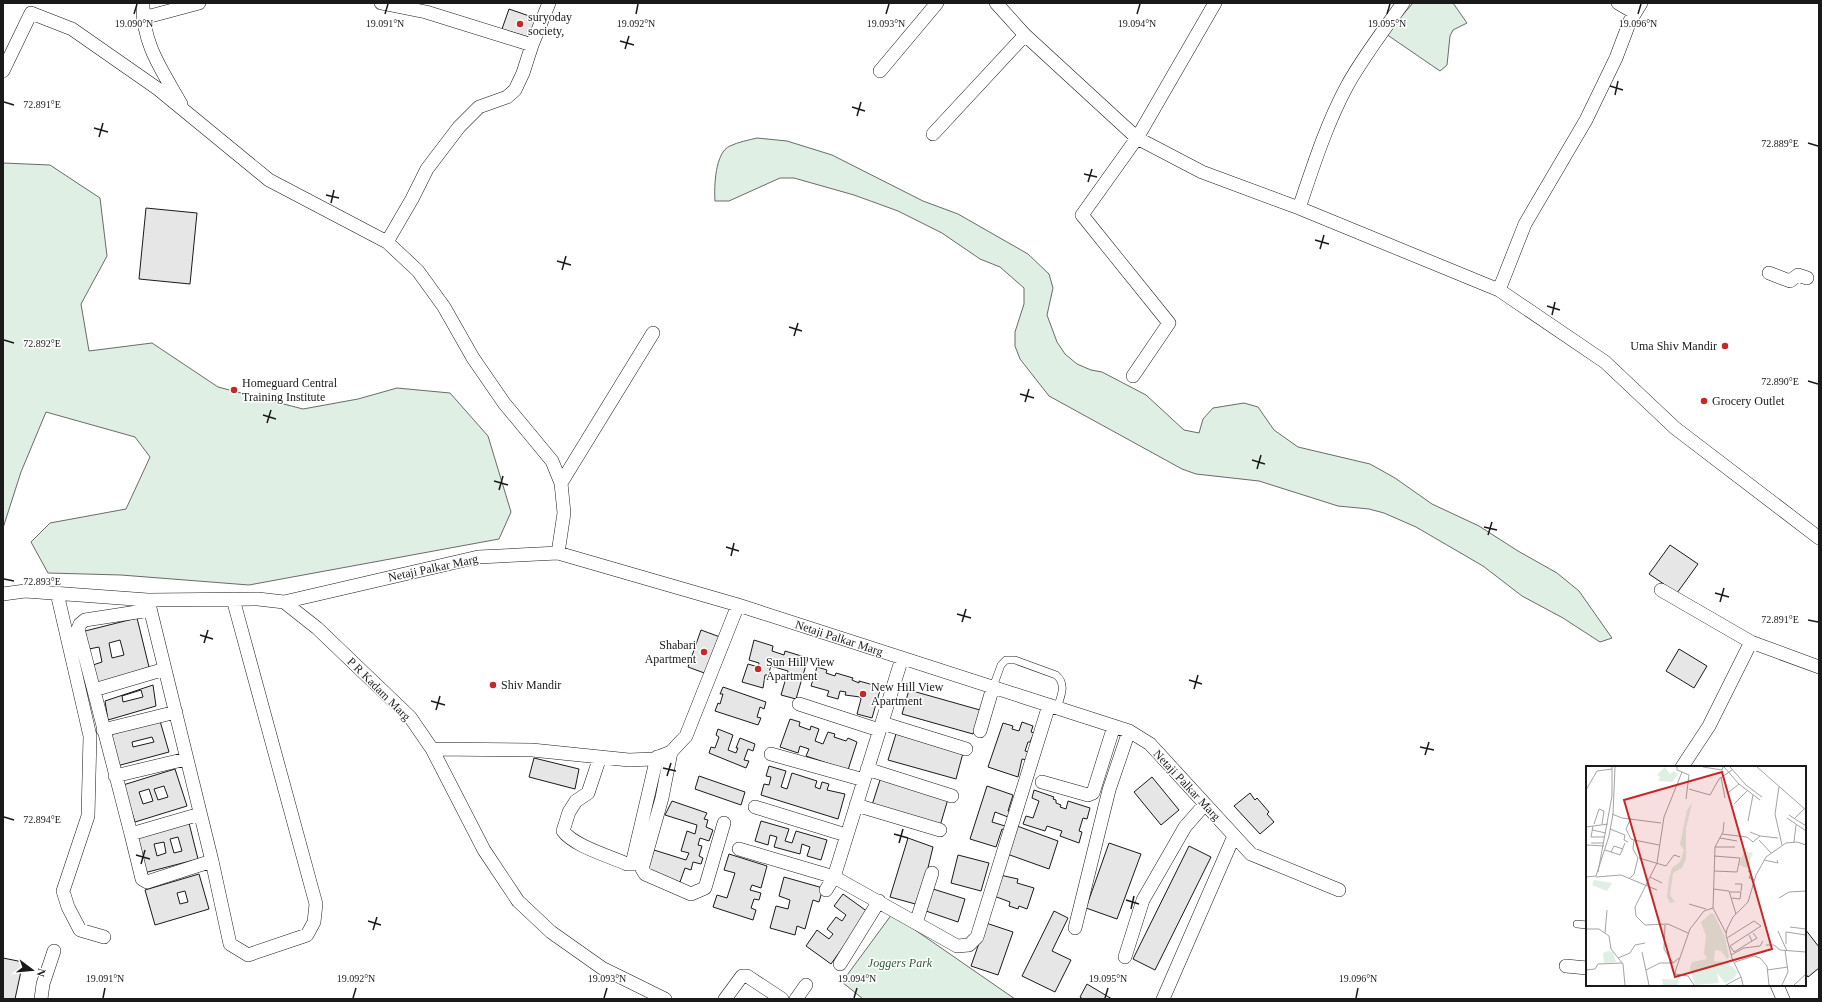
<svg xmlns="http://www.w3.org/2000/svg" width="1822" height="1002" font-family="Georgia,serif">
	<style>
		.green { fill: #e0efe3; stroke: #6a6a6a }
		.building { fill: #e6e6e6; stroke: #1a1a1a; fill-rule: evenodd }
		.lines { fill: none; stroke-linecap: round; stroke-linejoin: round }
		.service-casing { stroke: #1a1a1a; stroke-width: 8 }
		.minor-casing { stroke: #1a1a1a; stroke-width: 14 }
		.service { stroke: #fff; stroke-width: 7 }
		.minor { stroke: #fff; stroke-width: 13 }
		.ticks { fill: none; stroke: #1a1a1a; stroke-width: 1.5 }
		.poi-dot { fill: #c62828; stroke: #fff; stroke-width: 1.5 }
		.labels { text-anchor: middle; stroke-width: 3; stroke-linejoin: round; paint-order: stroke }
		.poi-label { font-size: 12px; fill: #1a1a1a; stroke: #fff; text-anchor: start }
		.street-label { font-size: 12px; fill: #1a1a1a; stroke: #fff }
		.park-label { font-size: 12px; font-style: italic; fill: #2b5a34; stroke: #fff }
		.inset-road { fill: none; stroke: #a3a3a3; stroke-width: 1 }
		.view { fill: #c62828; fill-opacity: 0.15; stroke: #c62828; stroke-width: 2 }
		.inset-edge { fill: none; stroke: #1a1a1a; stroke-width: 2 }
		.ticks-label { font-size: 10px; text-anchor: middle; fill: #1a1a1a; stroke: #fff; stroke-width: 3; stroke-linejoin: round; paint-order: stroke }
	</style>
	<rect width="100%" height="100%" fill="#fff"/>
	<path class="green" d="M1413,3H1453L1467,23L1453,30L1450,36L1447,65L1440,71L1386,34Z
		M757,138L787,141L832,155L923,201L958,214L1028,254L1049,274L1053,288L1047,315L1057,342L1065,354L1077,364L1091,370L1102,372L1146,395L1184,430L1199,433L1203,419L1213,408L1244,403L1258,407L1274,430L1298,447L1370,464L1395,478L1432,504L1479,526L1518,551L1557,573L1579,591L1612,638L1600,642L1563,618L1522,596L1483,566L1416,527L1384,513L1369,509L1338,506L1259,481L1196,474L1182,469L1049,396L1020,359L1015,346V332L1024,304V288L1000,267L980,259L942,233L898,211L854,195L794,178H780L729,201H715C714,187 715,152 730,146C738,142 749,140 757,138Z
		M3,163L50,165L100,198L107,256L81,304L89,351L152,343L218,387L303,409L358,399L397,388L450,393L488,436L511,512L499,539L249,585L121,575L48,573L31,542L50,523L126,509L150,457L135,437L46,412L21,472L3,528Z
		M892,914L1015,999H863L842,982Z"/>
	<path class="building" d="M509,9L538,19L531,38L502,29Z
		M146,208L197,213L190,284L139,279Z
		M1670,545L1698,564L1677,593L1649,574Z
		M137,618L149,667L98,684L93,665L102,662L99,647L89,649L85,631ZM120,640L124,655L112,658L109,643Z
		M701,630L720,637L707,674L688,667Z
		M754,640L773,646L772,651L784,655L785,651L808,658L796,699L781,695L788,671L771,666L768,675H765L763,688L742,682L748,664L758,667L759,663L749,660Z
		M1679,649L1707,666L1694,688L1666,671Z
		M817,667L827,670L826,673L835,676L836,673L853,678L852,680L859,683V681L881,687L872,718L857,714L861,699L860,697L845,695L846,692L840,691L838,699L827,696L829,691L811,686Z
		M153,685L156,706L108,720L105,701ZM141,690L143,697L123,702L122,696Z
		M723,687L766,702L764,709L760,707L757,717L761,718L758,725L715,711L718,703L720,704L723,694H720Z
		M909,690L980,710L973,734L902,714Z
		M790,719L800,722L799,726L810,730L811,726L819,729L815,741L823,744L828,732L835,734L834,737L846,741L848,738L857,742L848,770L806,756L809,749L800,746L798,753L780,747Z
		M160,721L169,752L117,766L109,735ZM152,737L154,742L133,747L132,742Z
		M1022,722L1033,726L1031,732L1034,733L1030,742H1028L1025,751L1029,752L1027,760L1022,759L1018,777L988,767L1003,723L1013,726L1012,729L1019,731Z
		M718,729L733,735L728,750L736,753L738,748H736L740,738L755,744L753,751L748,749L744,760L749,761L746,768L709,753L711,747L715,748L719,737L716,735Z
		M896,734L963,753L956,779L888,760Z
		M534,758L579,769L575,789L529,777Z
		M769,766L786,771L781,787L787,789L792,773L817,781L815,787L820,789L822,782L829,784L827,790L845,794L838,819L761,795L764,784L769,785L771,777L766,776Z
		M175,769L187,806L135,822L123,785ZM164,786L168,797L158,800L154,789ZM149,789L153,801L143,804L139,792Z
		M699,776L745,792L741,805L695,789Z
		M881,777L948,799L940,826L872,805Z
		M1152,777L1179,810L1161,825L1134,792Z
		M987,786L1013,795L1008,811L1010,812L1008,817L995,812L992,822L1005,826L1004,830L1002,829L996,847L970,839Z
		M1034,790L1054,797L1053,799L1056,800V803L1061,805L1060,807L1066,809L1068,801L1090,808L1087,819L1083,818L1079,831L1082,832L1079,843L1060,836L1062,831L1047,826L1045,831L1023,824L1026,816L1033,818L1039,801L1032,798Z
		M1250,793L1255,800L1257,798L1269,812L1267,814L1274,822L1260,834L1234,806Z
		M672,801L707,813L704,819L708,820L706,827L713,830L709,841L700,838L698,845L702,846L699,856L703,858L701,864L693,862L691,870L685,868L680,882L647,871L654,850L686,860L689,853L681,851L687,831L695,834L697,825L665,815Z
		M188,819L198,859L144,873L137,837ZM178,837L182,851L174,853L170,839ZM164,842L166,853L157,856L154,844Z
		M761,821L789,829L785,841L792,843L796,831L827,840L821,860L807,856L810,847L802,844L800,854L774,847L777,837L770,835L768,845L755,841Z
		M1017,826L1058,841L1049,869L1007,854Z
		M908,838L933,847L919,905L890,897Z
		M1109,843L1141,854L1117,919L1086,908Z
		M1189,846L1211,857L1155,970L1133,959Z
		M729,854L767,866L761,888L752,885L750,890L761,893L759,900L754,899L751,908L756,910L753,920L713,907L717,895L727,898L735,873L724,870Z
		M958,855L989,863L981,891L951,883Z
		M199,874L209,909L155,925L145,890ZM185,891L188,902L180,904L177,893Z
		M1000,875L1018,879L1017,883L1034,888L1027,909L1019,906L1018,909L1009,906L1010,902L994,896Z
		M784,877L823,888L819,902L813,900L805,929L797,926L795,935L770,928L776,906L788,909L790,900L779,896Z
		M933,889L965,899L958,922L926,911Z
		M843,894L868,912L831,964L806,946L817,930L829,939L833,934L827,929L836,917L842,921L846,915L834,906Z
		M1054,911L1068,918L1052,951L1071,960L1055,992L1022,976Z
		M986,923L1013,932L998,975L971,966Z
		M1805,929L1819,947V968L1808,977L1805,973Z
		M3,958L23,962L15,999H3Z
		M1087,984L1112,999H1083L1080,997Z"/>
	<g class="lines">
		<defs>
			<path id="service" d="M993,687L1001,665L1006,660H1015L1056,675C1067,684 1061,696 1057,708
				M1577,924L1587,925"/>
			<path id="minor" d="M143,3C142,44 162,70 181,104
				M381,3L426,12L532,45
				M996,3L1025,35L1137,138L1202,172L1299,208L1499,290L1605,362L1675,428L1819,538
				M1618,3L1635,13
				M143,18L199,3
				M3,71L31,13L72,29L158,89L269,180L387,242L418,271L444,307L473,358L504,403L552,461L561,483L564,513L558,553
				M880,71L937,3
				M933,134L1025,35
				M1299,208C1313,167 1326,125 1347,86C1363,57 1384,30 1403,3
				M387,242L412,199L427,169L459,127L479,107L507,97L515,90L523,73L532,45L549,3
				M1769,273L1790,281L1798,275L1807,278
				M1499,290L1525,224L1586,120L1616,58L1630,21L1641,3
				M1133,376L1169,323L1082,215L1137,138L1215,3
				M561,483L653,333
				M1661,590L1751,642L1819,667
				M57,593L90,736L88,816L63,891L68,907L80,930L104,937
				M3,594L25,591L148,600L258,599L284,602L317,628L410,717L432,749L484,850L518,901L551,932L602,968L665,999
				M148,600L212,861L230,944L248,955L307,935L314,922L316,904L233,599
				M284,602L478,557L558,553L738,605L1129,731L1150,744L1251,854L1339,890
				M150,610L85,620L80,624L78,629L131,834L200,814
				M902,658L834,877L957,946L969,945L977,937L1049,705
				M94,690L165,669
				M799,704L879,730
				M882,723L966,749
				M103,730L176,712
				M980,731L993,687
				M432,749L532,750L629,760L653,759L671,752L686,736L738,605
				M671,752L662,798L642,869L645,874L691,894L705,888L724,823
				M771,754L864,780
				M600,757L588,793L576,801L569,812L563,831C574,846 609,856 627,864H632L657,757
				M1682,767L1709,726L1751,642
				M867,769L952,796
				M115,776L186,759
				M1042,782L1088,795L1093,793L1114,726
				M856,805L940,830
				M755,807L846,835
				M131,834L142,879L147,882L212,861
				M739,849L834,877L826,890
				M916,923L932,873
				M1075,928L1109,790L1129,731
				M1125,957L1143,900L1185,827L1205,804
				M840,964L879,901
				M1566,966L1587,968
				M1777,985L1783,999
				M41,999L43,984L54,951
				M725,999L742,976H747L782,999
				M796,999L806,985
				M1163,999L1234,836"/>
		</defs>
		<use href="#service" class="service-casing"/>
		<use href="#minor" class="minor-casing"/>
		<use href="#service" class="service"/>
		<use href="#minor" class="minor"/>
	</g>
	<path class="ticks" d="M134,14L137,4M385,14L388,4M636,14L638,4M886,14L889,4M1137,14L1140,4M1387,14L1390,4M1638,14L1641,4M620,41L634,45M625,49L629,36M1610,86L1623,90M1615,95L1618,81M4,102L14,105M852,107L865,111M857,116L861,102M94,128L108,132M99,137L103,123M1808,143L1818,146M1084,174L1097,177M1088,182L1092,169M326,195L339,198M331,203L334,190M1315,240L1329,244M1320,249L1324,235M557,261L571,265M562,270L566,256M1547,306L1560,310M1552,315L1555,302M789,327L802,331M794,336L798,323M4,340L14,343M1808,381L1818,384M1020,394L1034,398M1025,402L1029,389M263,415L276,419M267,423L271,410M1252,460L1265,464M1257,469L1261,455M494,481L508,485M499,490L503,476M1484,527L1497,530M1488,535L1492,522M726,547L739,551M731,556L734,543M4,579L14,581M1715,593L1729,597M1720,602L1724,588M957,614L971,618M1808,620L1818,622M962,622L966,609M200,635L213,639M204,643L208,630M1189,680L1202,684M1194,689L1198,675M431,701L445,705M436,710L440,696M1420,747L1434,750M1425,755L1429,742M663,768L676,771M667,776L671,763M4,817L14,820M894,834L908,838M899,843L903,829M136,855L150,859M141,864L145,850M1126,900L1139,904M1131,909L1134,896M368,921L381,925M373,930L377,917M103,998L105,988M353,998L356,988M604,998L607,988M854,998L857,988M1105,998L1108,988M1356,998L1358,988"/>
	<g class="poi-dot">
		<circle cx="520" cy="24" r="4"/>
		<circle cx="1725" cy="346" r="4"/>
		<circle cx="234" cy="390" r="4"/>
		<circle cx="1704" cy="401" r="4"/>
		<circle cx="704" cy="652" r="4"/>
		<circle cx="758" cy="669" r="4"/>
		<circle cx="493" cy="685" r="4"/>
		<circle cx="863" cy="694" r="4"/>
	</g>
	<g class="labels">
		<g class="poi-label">
			<text x="528" y="21">suryoday<tspan x="528" dy="14">society,</tspan></text>
			<text x="1717" y="350" text-anchor="end">Uma Shiv Mandir</text>
			<text x="242" y="387">Homeguard Central<tspan x="242" dy="14">Training Institute</tspan></text>
			<text x="1712" y="405">Grocery Outlet</text>
			<text x="696" y="649" text-anchor="end">Shabari<tspan x="696" dy="14">Apartment</tspan></text>
			<text x="766" y="666">Sun Hill View<tspan x="766" dy="14">Apartment</tspan></text>
			<text x="501" y="689">Shiv Mandir</text>
			<text x="871" y="691">New Hill View<tspan x="871" dy="14">Apartment</tspan></text>
		</g>
		<g class="street-label">
			<text transform="translate(433 568) rotate(-12)" y="4">Netaji Palkar Marg</text>
			<text transform="translate(839 638) rotate(18)" y="4">Netaji Palkar Marg</text>
			<text transform="translate(379 689) rotate(45)" y="4">P R Kadam Marg</text>
			<text transform="translate(1187 785) rotate(47)" y="4">Netaji Palkar Marg</text>
		</g>
		<g class="park-label">
			<text x="900" y="967">Joggers Park</text>
		</g>
	</g>
	<g transform="translate(1586 766)">
		<rect width="220" height="220" fill="#fff"/>
		<path d="M79,1L84,8L87,5L92,8L86,16L72,15L74,11L71,9ZM106,37L100,62V93L96,102L87,107L84,129L89,136L84,137L81,131L83,112L86,102L94,96L98,84L94,78L101,44ZM158,85L167,87L161,102L153,99ZM8,114L26,117L21,125L6,119ZM125,147L128,148L139,171L143,191L141,193L135,185L129,184L128,195L141,196L152,206L147,213L139,217L131,207L133,217L109,219L104,202L106,196L121,193L118,187L120,170L115,156ZM22,185L27,186L30,196L18,197L17,187ZM76,213L93,214L92,219H77Z" fill="#e0efe3"/>
		<path class="inset-road" d="M91,1V4L96,6L78,51L71,97L49,141L50,150L59,159L82,158L102,167M117,1L136,4L137,1M138,1L153,18L174,34M144,1L160,19L176,31M171,1L220,44M96,6L103,9L100,33M135,11L139,32M193,21L189,48L196,79M103,23L124,29L133,13L146,4M0,24L11,5L26,3M143,26L153,18M148,38L161,25M26,48L36,52L75,57M203,49L220,60M201,52L220,65M208,53L218,43M162,55L167,29M138,56L137,66L129,81L127,142L140,167M8,58L13,43L18,45L16,58M7,60L5,71H19M0,61L22,58M24,63L39,69L38,74L42,76M6,64L20,67M164,66L174,70L192,72M136,68L161,71L167,76L174,70M134,72L151,75M48,74L73,79M173,74L185,87M208,76L210,59M5,77H18M1,79L18,80M129,81H149M19,84L34,89L39,77M25,86L28,80L37,83M53,92L80,100L88,89L94,91M178,94L192,97L191,94M128,105L151,106L154,92L128,90M162,105L165,107L163,112L169,114M12,106L26,30V1M0,111L10,110L23,70L27,48L29,1M10,111L35,109L71,124M64,111L76,117M44,112L48,108L52,92L47,83L48,74L45,73L40,63L45,52M149,118H156L155,125M127,123L143,125L150,148M144,126H155L154,133L146,132M193,132L203,126L220,125M103,138L120,143M79,159L78,183L87,197M204,161L220,163M0,163H13L23,170L25,183L37,198L39,219M192,165L201,185M19,167L21,144M141,172L168,155L175,160L144,180M166,175L171,172L167,167M200,178V166L220,169M180,179H188L194,184L220,186M144,180L148,186L166,175L163,169M56,186L63,219M145,189L158,182L174,180L177,175M32,192L44,187L49,179L59,177M149,196L168,190L174,192L181,200L183,219M0,204L9,203L12,198L36,197M60,204L74,197H87L93,192M181,204L202,201M108,219L102,210L89,208L90,203L104,163L118,145L127,142M140,219L155,211M157,219L155,211L146,192L140,169L141,163L147,151L162,136L170,109L180,91L200,77L211,76L220,79M196,219L202,206L199,184M208,219L220,208"/>
		<path class="view" d="M136,6L186,183L89,211L38,34Z"/>
		<rect width="220" height="220" class="inset-edge"/>
	</g>
	<g class="ticks-label">
		<text x="134" y="27">19.090°N</text>
		<text x="385" y="27">19.091°N</text>
		<text x="636" y="27">19.092°N</text>
		<text x="886" y="27">19.093°N</text>
		<text x="1137" y="27">19.094°N</text>
		<text x="1387" y="27">19.095°N</text>
		<text x="1638" y="27">19.096°N</text>
		<text x="42" y="108">72.891°E</text>
		<text x="1780" y="147">72.889°E</text>
		<text x="42" y="347">72.892°E</text>
		<text x="1780" y="385">72.890°E</text>
		<text x="42" y="585">72.893°E</text>
		<text x="1780" y="623">72.891°E</text>
		<text x="42" y="823">72.894°E</text>
		<text x="105" y="982">19.091°N</text>
		<text x="356" y="982">19.092°N</text>
		<text x="607" y="982">19.093°N</text>
		<text x="857" y="982">19.094°N</text>
		<text x="1108" y="982">19.095°N</text>
		<text x="1358" y="982">19.096°N</text>
	</g>
	<rect width="1822" height="1002" fill="none" stroke="#1a1a1a" stroke-width="8"/>
	<g transform="translate(32 970) rotate(106)" stroke="#ffffff" stroke-width="3" paint-order="stroke">
	<path d="M0-3L7 15L0 10L-7 15Z" fill="#1a1a1a"/>
	<text y="-6" font-size="11" font-weight="bold" text-anchor="middle" fill="#1a1a1a">N</text>
	</g>
</svg>
